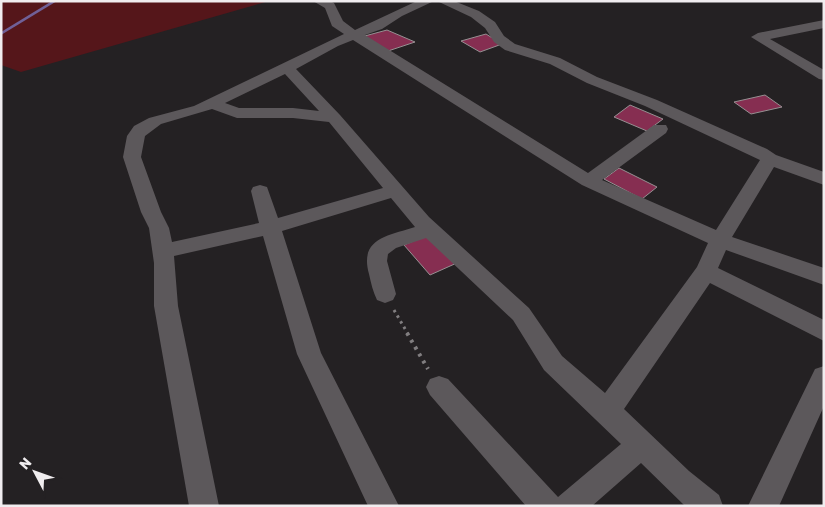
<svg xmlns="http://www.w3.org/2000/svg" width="825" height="507" font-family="Rubik,sans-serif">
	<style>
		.green { fill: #55161a }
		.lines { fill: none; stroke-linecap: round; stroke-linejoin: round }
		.stream { fill: #706097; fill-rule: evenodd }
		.building { fill: #862e51; stroke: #969092 }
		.path-far1 { stroke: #817e80; stroke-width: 3; stroke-dasharray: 2.5 4; stroke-linecap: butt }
		.path { stroke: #817e80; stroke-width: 4; stroke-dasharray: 3 5; stroke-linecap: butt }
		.street { fill: #5c585b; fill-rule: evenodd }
	</style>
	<rect width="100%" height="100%" fill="#242123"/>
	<path class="green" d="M1,1H269L21,72L1,65Z"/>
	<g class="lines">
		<path class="stream" d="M52,1H57L1,35V32Z"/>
	</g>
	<path class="building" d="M387,30L415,42L385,52L361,37Z
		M486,34L502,44L480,52L461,41Z
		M765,95L782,107L751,114L734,102Z
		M630,105L663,119L647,131L614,117Z
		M619,168L657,187L642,199L604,179Z
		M432,233L459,262L430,275L404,245Z"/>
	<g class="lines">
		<path class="path-far1" d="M394,310L408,334"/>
		<path class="path" d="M407,333L428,369"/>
		<path class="street" d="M313,1H330L334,3L343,21L355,30L417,1H434L402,16L382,29L365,35L588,173L654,125H666L668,129L666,133L602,180L716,230L760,160L645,106L587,83L550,64L505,50L494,42L485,28L471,17L437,1H454L479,11L495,22L504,36L515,44L560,58L597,77L657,100L767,149L776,155L824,172V185L774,167L732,237L824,268V285L726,250L718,268L824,320V341L710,283L624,409L689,471L719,495L723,506H685L641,463L592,506H526L430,395L426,387L430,379L439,376L448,379L558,497L621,444L544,370L513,320L426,238L396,248L388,254L387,261L396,294L393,300L385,303L377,300C373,292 371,283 369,274C359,238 388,236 415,227L391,198L282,231L321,353L399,506H368L297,354L263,236L174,256L178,306L219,506H189L154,306V263L149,228L141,212L123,157L127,136L134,126L149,118L194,106L344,34L332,26L325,8ZM353,40L582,185L708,243L697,267L605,393L562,356L529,308L429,217L340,115L296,69L338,46ZM285,74L319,111L293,108H239L225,103ZM212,109L237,118H293L329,122L383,188L278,218L267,187L260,185L253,187L251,191L259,223L172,242L169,228L161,212L141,157L145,136L161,124Z
			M824,20V28L770,39L824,70V80L819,79L751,37L758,33Z
			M824,366V406L779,506H748L815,369Z"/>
	</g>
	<rect width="825" height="507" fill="none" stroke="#f0edef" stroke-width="5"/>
	<g transform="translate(35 472) rotate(311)" stroke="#242123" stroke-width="4" paint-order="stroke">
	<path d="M0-4L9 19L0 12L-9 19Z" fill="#f0edef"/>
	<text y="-8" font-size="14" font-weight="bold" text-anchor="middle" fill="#f0edef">N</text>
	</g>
</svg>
